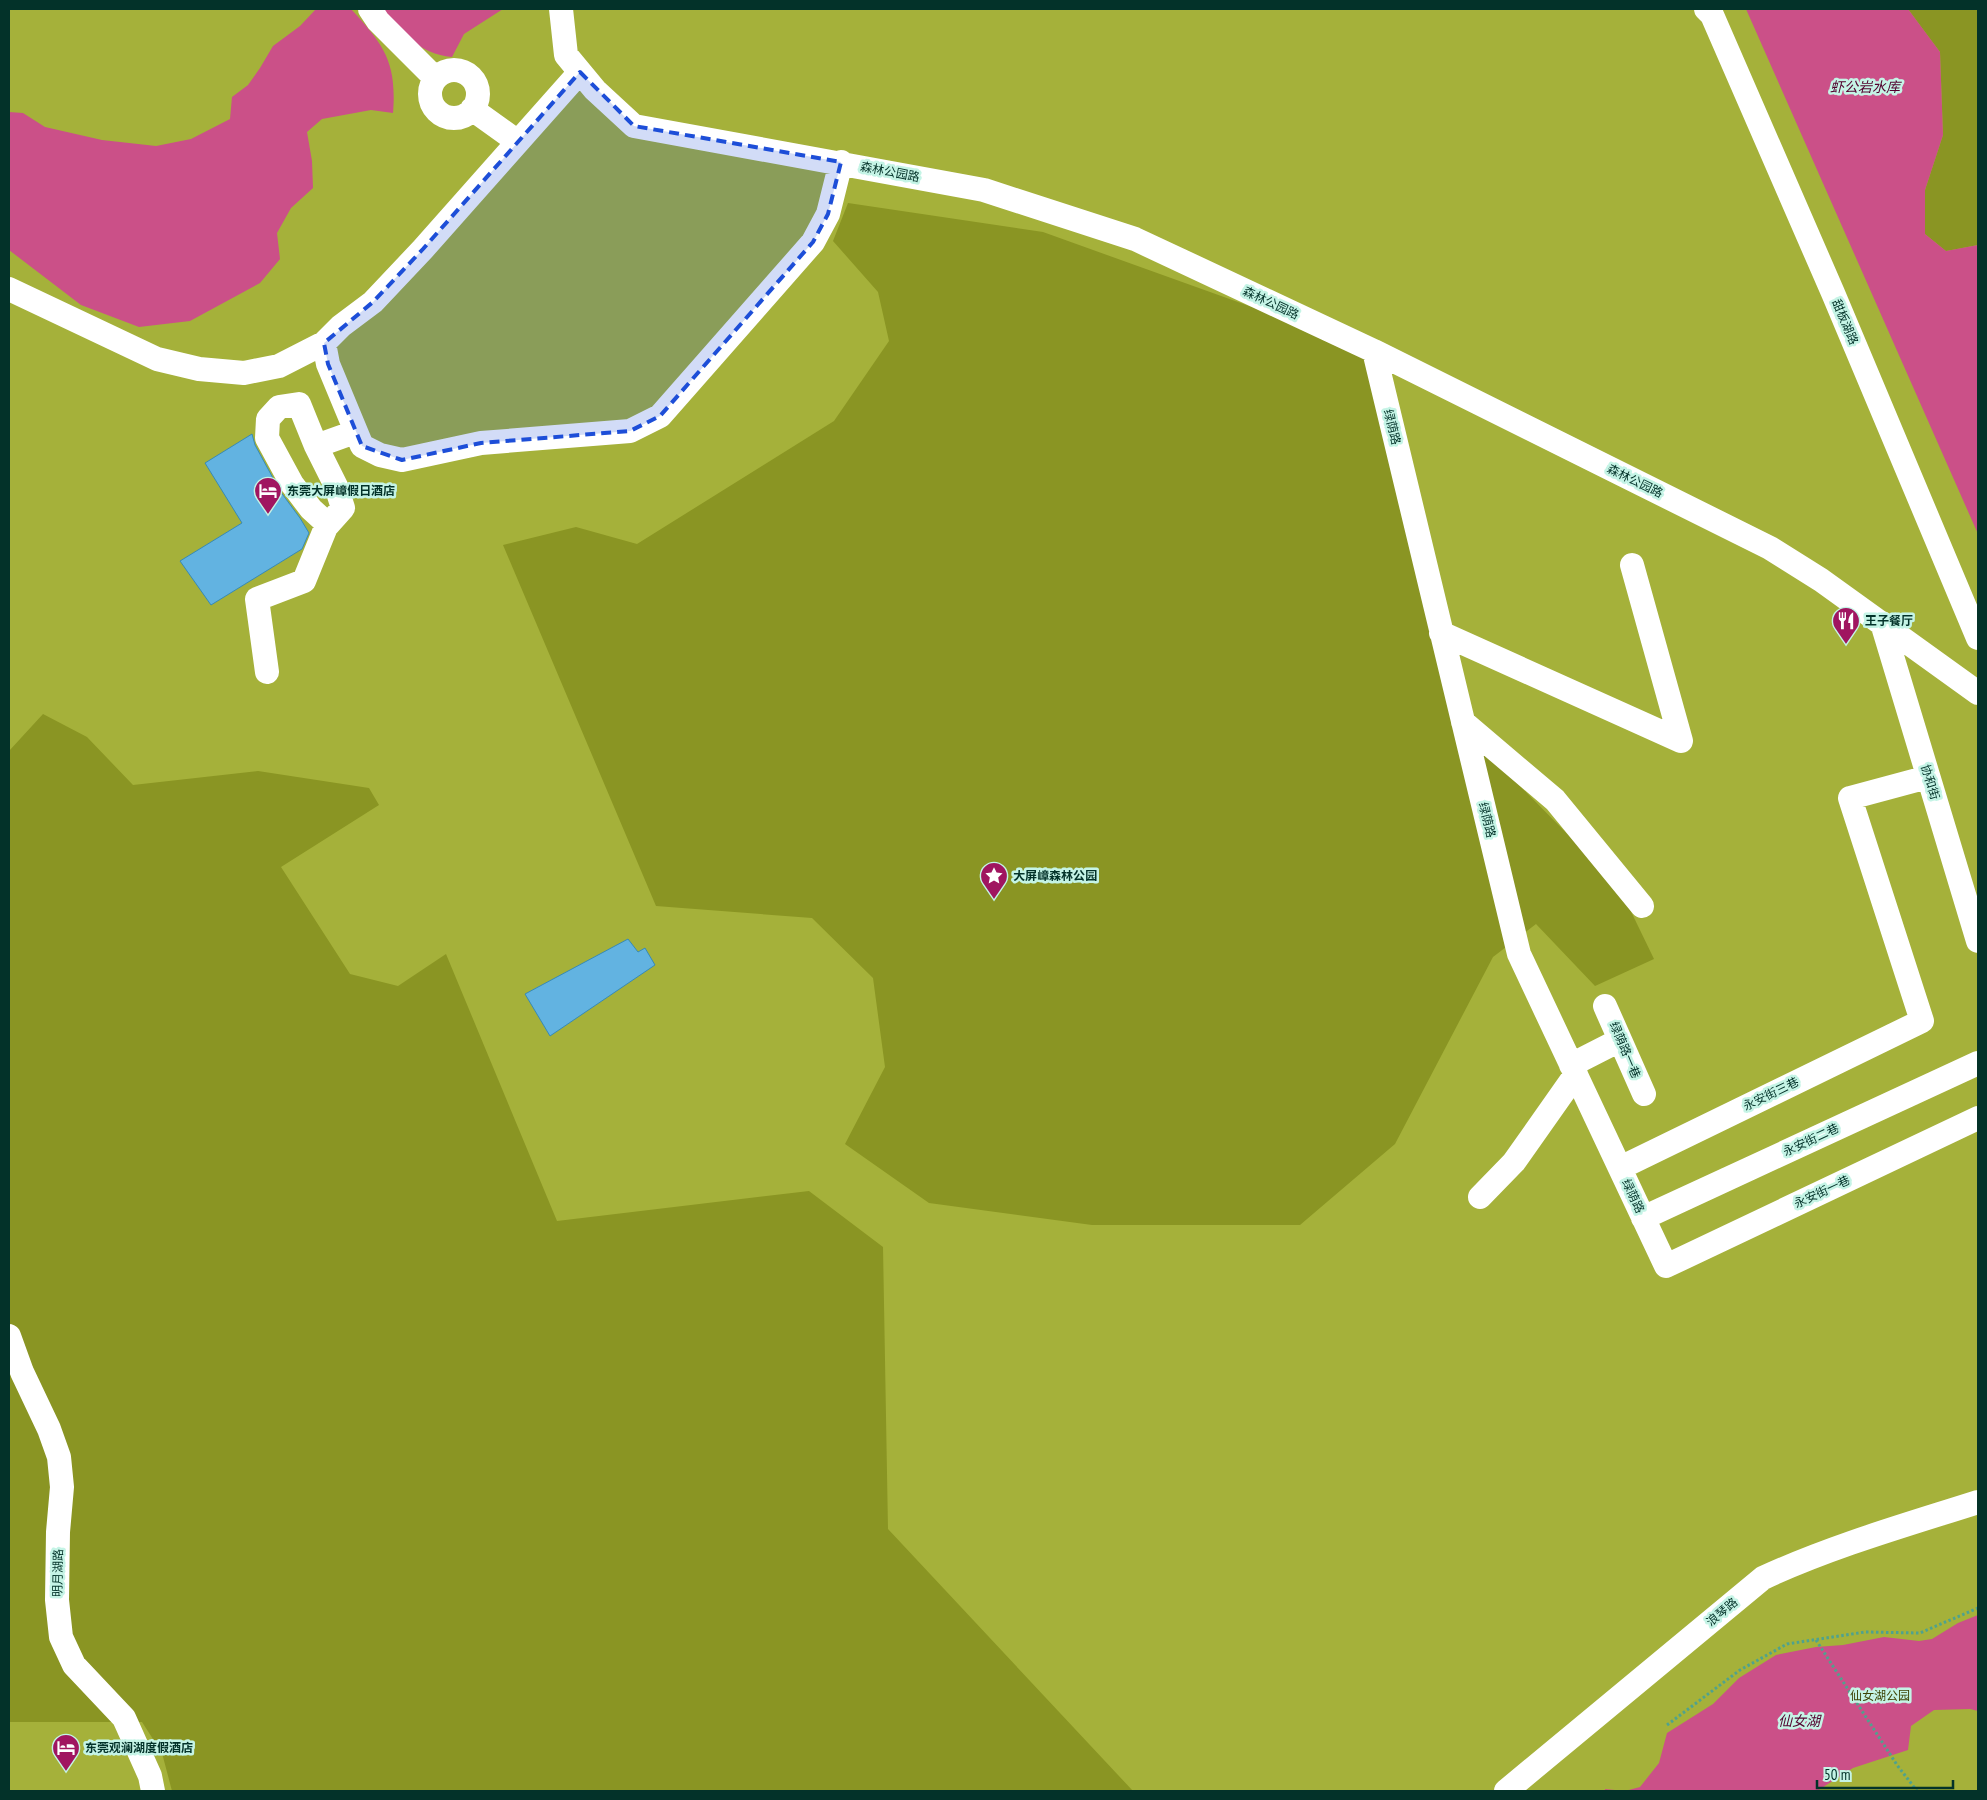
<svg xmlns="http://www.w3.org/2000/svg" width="1987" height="1800" font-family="'PT Sans Narrow','Noto Sans SC',sans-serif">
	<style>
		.green { fill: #a5b13a }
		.forest { fill: #8a9523 }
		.water { fill: #cb5088 }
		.building { fill: #62b3e1; stroke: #378ab6 }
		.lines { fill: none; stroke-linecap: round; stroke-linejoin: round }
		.path { stroke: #4fa28e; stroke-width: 3; stroke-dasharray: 2.5 2.5; stroke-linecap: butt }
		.minor { stroke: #fff; stroke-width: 24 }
		.marked { fill: #1d4ed8; fill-opacity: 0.2; stroke: #1d4ed8; stroke-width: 4; stroke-dasharray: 10 6; stroke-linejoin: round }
		.labels { text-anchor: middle; stroke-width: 5; stroke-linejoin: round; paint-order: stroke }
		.street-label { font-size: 12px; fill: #033229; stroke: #c5f4e6 }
		.poi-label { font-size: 12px; font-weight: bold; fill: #033229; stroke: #c5f4e6; text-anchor: start }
		.park-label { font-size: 12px; fill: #3d4205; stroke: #c5f4e6 }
		.water-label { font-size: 14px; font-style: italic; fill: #52002d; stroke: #c5f4e6 }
	</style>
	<rect width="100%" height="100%" fill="#78ddc3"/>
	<path class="green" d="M9,9H1978V1791H9Z"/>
	<path class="forest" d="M1908,9H1978V245L1946,251L1925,234V190L1943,135L1940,52Z
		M848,203L1043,232L1374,351L1454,699L1519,785L1582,849L1623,895L1654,959L1595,986L1536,924L1493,957L1395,1144L1300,1225H1092L929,1203L845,1144L885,1067L873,978L812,918L656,906L503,545L576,527L637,544L834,421L889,341L878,292L833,241Z
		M43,714L87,737L133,785L258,771L369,788L379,805L281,867L350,974L398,986L446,954L557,1221L809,1191L883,1247L888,1529L1133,1791H172L162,1753L142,1722H9V751Z"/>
	<path class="water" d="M316,9H351C384,45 397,62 393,113L371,110L322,119L307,132L312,161L313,188L291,208L277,233L280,259L260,283L190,321L139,327L81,305L9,250V112L23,113L45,127L102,140L156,146L191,139L230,119L232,97L248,85L260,68L273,46L300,26Z
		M383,9H503L464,34L452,57C419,54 402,33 383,9Z
		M1746,9H1908L1940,52L1943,135L1925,190V234L1946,251L1978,245V534Z
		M1978,1615V1711L1970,1709L1934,1710L1911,1726L1908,1750L1853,1768L1817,1791H1605V1789L1625,1791L1640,1787L1659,1763L1667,1733L1713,1704L1739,1678L1776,1655L1816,1647L1843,1645L1884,1637L1919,1641L1932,1639L1958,1623Z"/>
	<path class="building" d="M252,434L255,445L280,491L300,518L309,533L302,549L211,605L180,561L242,523L205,463Z
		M628,939L638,952L645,948L655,965L550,1036L525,994Z"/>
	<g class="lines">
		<path class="path" d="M1816,1640L1897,1765L1917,1791
			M1667,1725L1740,1670L1787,1644L1865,1632L1920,1633L1978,1608"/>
		<path class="minor" d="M370,9L378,21L435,78
			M561,9L566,55L595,90L634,126L984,190L1135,239L1374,351L1770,548L1821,580L1978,693
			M1706,9L1712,15L1833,293L1978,638
			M430 94a24 24 0 1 1 48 0a24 24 0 1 1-48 0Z
			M472,109L518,142
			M9,289L157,359L199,369L244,373L279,366L324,343L341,326L373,302L423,249L580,72
			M324,343L328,364L362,446L380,455L402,460L481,443L630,431L660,416L813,242L828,214L841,162
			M1374,351L1519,954L1666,1266L1978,1118
			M316,446L299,404L279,407L268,419L267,438L292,484L311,509L323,520L333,519
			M1882,623L1978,941
			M1441,633L1681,741L1632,565
			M267,672L257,599L304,581L326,527L343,508L336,486L316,446L355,432
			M1463,722L1555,800L1642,906
			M1605,1006L1644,1094
			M1571,1065L1620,1040
			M1620,1168L1922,1021L1850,798L1928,777
			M1480,1197L1514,1162L1576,1074
			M1643,1218L1978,1063
			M9,1336L22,1372L49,1429L59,1457L62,1487L58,1532L57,1600L61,1637L74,1665L124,1718L150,1776L153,1791
			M1506,1791L1763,1578C1832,1546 1906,1525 1978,1502"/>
	</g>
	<path class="marked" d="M580,72L634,126L841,162L828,214L813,242L660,416L630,431L481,443L402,460L362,446L328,364L324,343L373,302L423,249Z"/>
	<defs>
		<symbol id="hotel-pin" viewBox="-11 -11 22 30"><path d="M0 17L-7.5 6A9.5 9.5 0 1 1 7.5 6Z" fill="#a01560" stroke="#c5f4e6"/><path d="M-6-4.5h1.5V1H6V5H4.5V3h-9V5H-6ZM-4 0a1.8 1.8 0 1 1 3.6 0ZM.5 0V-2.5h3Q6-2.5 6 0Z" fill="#fff"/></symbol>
		<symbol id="restaurant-pin" viewBox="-11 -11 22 30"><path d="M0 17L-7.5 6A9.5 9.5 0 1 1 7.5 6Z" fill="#a01560" stroke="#c5f4e6"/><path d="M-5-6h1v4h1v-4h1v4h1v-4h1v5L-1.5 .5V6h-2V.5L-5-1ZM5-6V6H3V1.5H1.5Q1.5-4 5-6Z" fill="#fff"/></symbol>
		<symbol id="sight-pin" viewBox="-11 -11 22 30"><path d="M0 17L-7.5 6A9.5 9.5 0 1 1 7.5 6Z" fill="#a01560" stroke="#c5f4e6"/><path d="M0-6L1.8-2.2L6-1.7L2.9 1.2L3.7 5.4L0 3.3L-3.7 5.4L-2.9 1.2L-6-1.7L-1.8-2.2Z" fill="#fff"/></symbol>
	</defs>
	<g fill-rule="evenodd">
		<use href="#hotel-pin" x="252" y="475" width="32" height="43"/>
		<use href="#restaurant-pin" x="1830" y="605" width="32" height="43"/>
		<use href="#sight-pin" x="978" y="860" width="32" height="43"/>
		<use href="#hotel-pin" x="50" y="1732" width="32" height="43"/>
	</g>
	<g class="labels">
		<g class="street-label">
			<text transform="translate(890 172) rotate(11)" y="4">森林公园路</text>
			<text transform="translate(1271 303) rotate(25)" y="4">森林公园路</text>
			<text transform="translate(1845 322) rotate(67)" y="4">甜板湖路</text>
			<text transform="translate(1392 427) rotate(76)" y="4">绿荫路</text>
			<text transform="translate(1635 481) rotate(26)" y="4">森林公园路</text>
			<text transform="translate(1930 782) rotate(73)" y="4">协和街</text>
			<text transform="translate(1487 820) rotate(76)" y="4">绿荫路</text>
			<text transform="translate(1625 1050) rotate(67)" y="4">绿荫路一巷</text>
			<text transform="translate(1771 1094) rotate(-26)" y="4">永安街三巷</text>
			<text transform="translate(1811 1140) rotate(-25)" y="4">永安街二巷</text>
			<text transform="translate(1822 1192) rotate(-25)" y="4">永安街一巷</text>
			<text transform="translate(1633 1196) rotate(65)" y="4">绿荫路</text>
			<text transform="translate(58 1573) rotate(-89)" y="4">明月湖路</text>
			<text transform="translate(1722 1612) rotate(-40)" y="4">浪琴路</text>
		</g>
		<g class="poi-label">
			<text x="287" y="495">东莞大屏嶂假日酒店</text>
			<text x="1865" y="625">王子餐厅</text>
			<text x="1013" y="880">大屏嶂森林公园</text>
			<text x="85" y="1752">东莞观澜湖度假酒店</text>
		</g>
		<g class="park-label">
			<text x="1880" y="1700">仙女湖公园</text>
		</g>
		<g class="water-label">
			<text x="1865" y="92">虾公岩水库</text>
			<text x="1799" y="1726">仙女湖</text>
		</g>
	</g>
	<rect width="1987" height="1800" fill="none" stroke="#033229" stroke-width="20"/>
	<path d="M1817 1780v8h136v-8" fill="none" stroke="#033229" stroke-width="2.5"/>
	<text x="1824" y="1780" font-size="15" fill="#033229" stroke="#c5f4e6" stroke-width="4" paint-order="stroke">50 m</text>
</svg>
